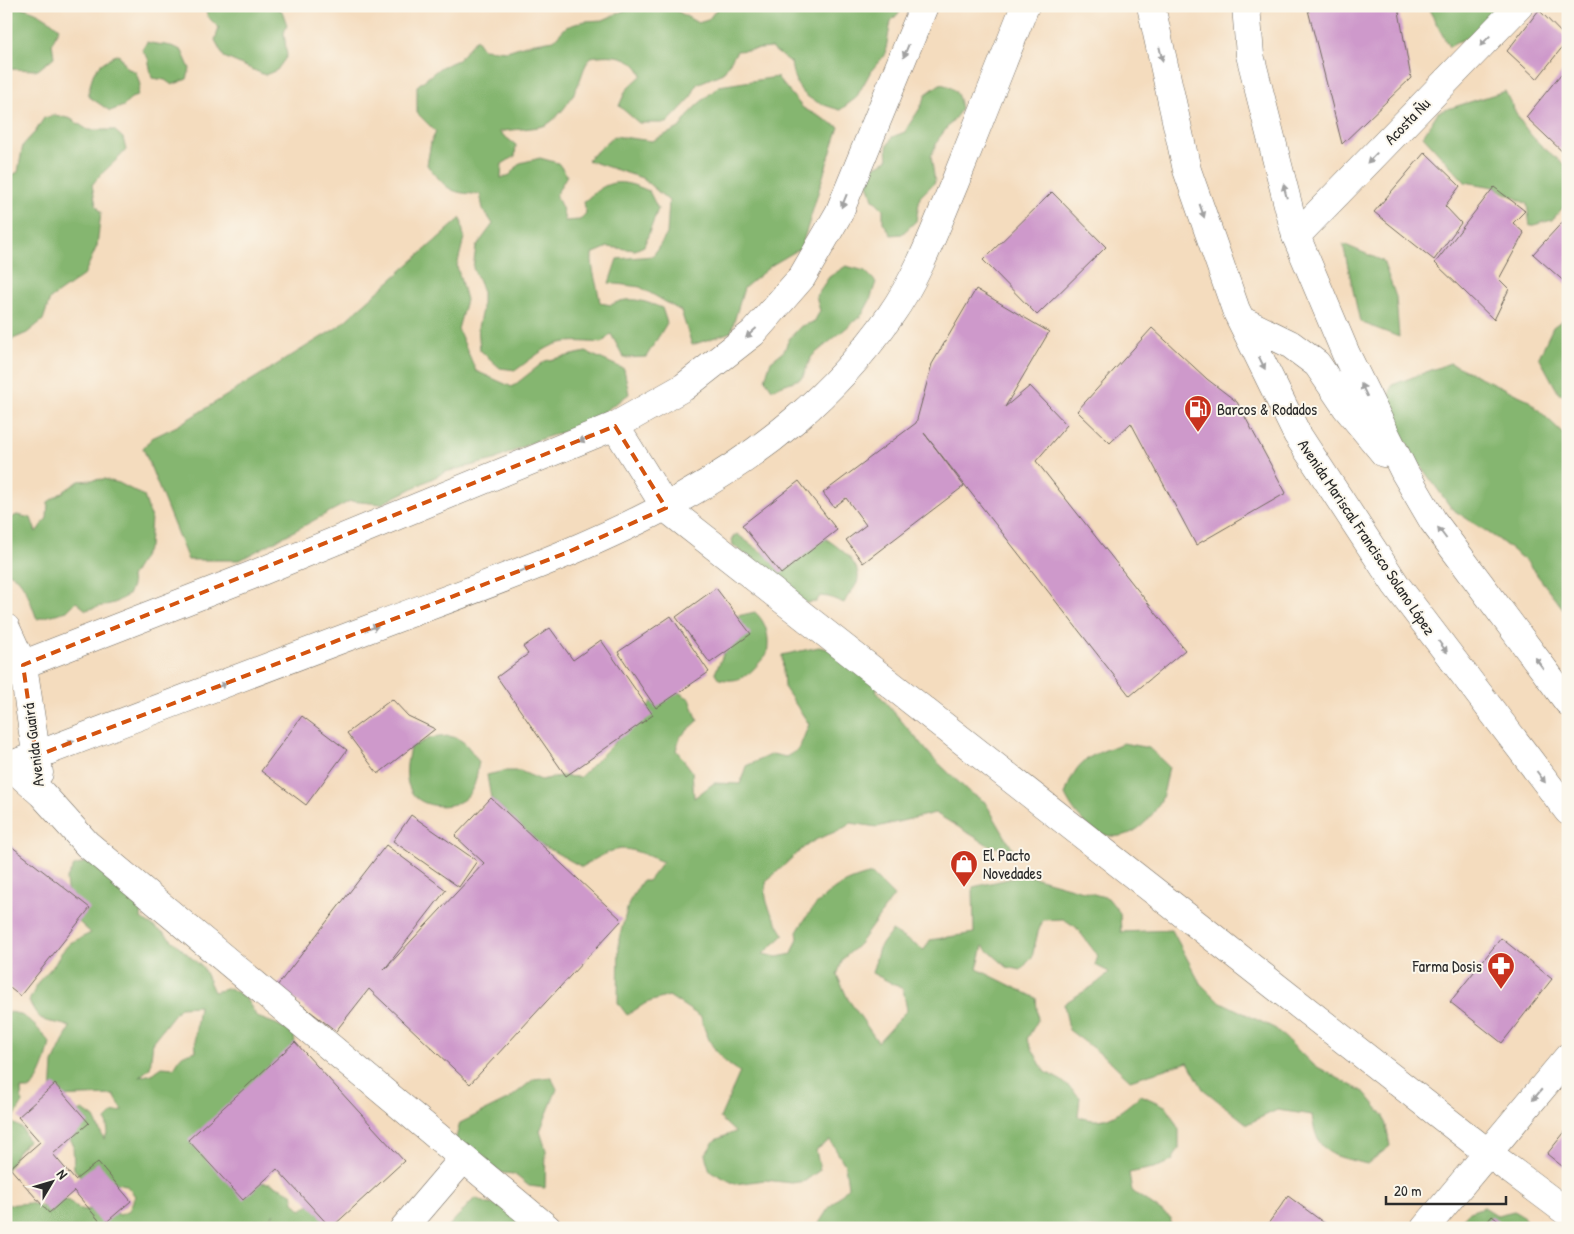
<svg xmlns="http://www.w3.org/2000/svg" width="1574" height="1234" font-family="'Patrick Hand',sans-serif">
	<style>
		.forest { fill: #85b670; stroke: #58704e; fill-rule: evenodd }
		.building { fill: #ce99cb }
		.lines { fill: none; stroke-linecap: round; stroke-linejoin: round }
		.minor-casing { stroke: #71695e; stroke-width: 29 }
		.major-casing { stroke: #71695e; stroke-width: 29 }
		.minor { stroke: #fff; stroke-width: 28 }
		.major { stroke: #fff; stroke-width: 28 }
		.oneway { fill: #a0a0a0 }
		.marked { fill: none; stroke: #d5540f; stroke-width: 4; stroke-dasharray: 10 6; stroke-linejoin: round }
		.labels { text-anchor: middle; stroke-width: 4; stroke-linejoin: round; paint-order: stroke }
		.street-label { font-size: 16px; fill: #2b2b2b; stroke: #fbf7ec }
		.poi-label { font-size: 16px; fill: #2b2b2b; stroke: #fbf7ec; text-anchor: start }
	</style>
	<rect width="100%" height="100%" fill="#fbf7ec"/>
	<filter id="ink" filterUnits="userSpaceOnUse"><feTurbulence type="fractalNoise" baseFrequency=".02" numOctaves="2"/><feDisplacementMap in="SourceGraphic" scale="10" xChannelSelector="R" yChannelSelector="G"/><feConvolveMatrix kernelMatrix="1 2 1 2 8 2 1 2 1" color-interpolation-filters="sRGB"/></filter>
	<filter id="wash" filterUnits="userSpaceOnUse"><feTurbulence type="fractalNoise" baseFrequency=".0096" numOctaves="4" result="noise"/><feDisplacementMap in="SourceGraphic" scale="20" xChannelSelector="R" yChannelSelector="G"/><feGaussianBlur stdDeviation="1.12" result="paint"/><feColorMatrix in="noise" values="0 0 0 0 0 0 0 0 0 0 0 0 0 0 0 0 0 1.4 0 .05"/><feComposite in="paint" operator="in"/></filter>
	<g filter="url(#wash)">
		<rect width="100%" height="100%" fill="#f4dcbe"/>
		<path class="forest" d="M6,6C28,6 43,14 59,28L52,43L54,57L38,70L6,69Z
			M204,6H272L282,11L287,25L284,33L287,56L277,70L265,75L224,57L215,40L219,28L208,17Z
			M634,6H668L698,23L708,20L719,6H906L891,21L885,54L871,71L856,98L840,110C810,101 796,96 791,63L771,48L737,51L723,73L697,84L690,99L667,123H639L619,106L626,90L642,75C633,54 611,54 591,57C583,67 583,74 578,85C572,99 559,118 546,125C536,129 511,129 499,132L516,145L515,156L502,164L501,178L510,175L520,163L540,158L558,163L567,175L556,195L562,208L565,221L580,220L586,213L584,202C608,179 619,178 649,191L658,209L644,246L635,250L608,247L592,254C591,271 598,286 600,303L611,305C629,295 644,301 662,308L667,323L646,357L624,358L611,334L602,343C554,339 554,342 516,370L500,368L480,350L478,327L482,310V289L473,268L476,247L493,224L483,209L480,194C448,194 447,188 427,165L431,142L436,132L417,113V86L441,67L458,60L476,39L483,49L507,51L529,44L554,40L566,27L585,21L603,20Z
			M1427,6H1512L1495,22L1449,47Z
			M147,42C160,46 171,43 182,51L190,69L187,79L172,85L165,80L152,78L148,58L142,50Z
			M116,55L120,56L127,68L136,72L140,85L137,96L131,98L124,106L110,111L88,96C93,71 93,67 116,55Z
			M777,77L803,108L839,127C825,167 814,208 801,248L772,265L744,288L731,332L692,345L681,311L640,287L609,283L617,259L653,256L667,234L669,201L642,178L587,160L614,136L652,141L679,128L695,107L719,86Z
			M940,84C956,87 959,94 961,110L939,138L931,156L935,182L920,197L916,221L902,234L891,235L883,222V209L873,199L866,177L873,167L888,160L887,147L892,137L905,132C912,118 922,109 926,94Z
			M1505,91C1524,131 1532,140 1567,166L1568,170V202L1552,220L1530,226L1527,204L1494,187L1465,182L1423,136L1438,112Z
			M55,115L71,119L88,130H114L123,138L126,150C115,163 102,171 92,185L96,205L101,212L97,246L84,275L50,299L43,320L27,333L6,342V178L18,172L23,145L35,132L44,118Z
			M461,218L464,238L457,266L466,300L458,329L476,371L512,387L545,361L586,352L624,369L629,394L587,424L538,440L494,460L445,472L381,504L350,501L240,560H188L143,448L152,438L177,426L338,327Z
			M1343,244L1383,261L1396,297L1399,337L1360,322Z
			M846,266L865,271L876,282L870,300L862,315L812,356L802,378L772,389L765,379L771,361L784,351L789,339L801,326L814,322L820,311L816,296L829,277Z
			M1568,316V394H1559L1539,357L1553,327Z
			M1450,363L1527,399L1568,438V615L1527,562L1498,539L1452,509L1417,461L1386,407L1392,385Z
			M104,479L119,483L144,496L151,517L149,547L131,577L132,586L128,595L114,603L86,610L76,602L67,611L37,619C31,605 24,574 6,573V520L17,515L31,518L36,532L47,518L48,502L79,481Z
			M737,534L767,556L825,538C838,547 864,564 857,583C854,590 847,595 844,603L829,597L820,596L816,602L806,603L733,545L732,538Z
			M755,612C767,623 770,638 767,654C751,672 744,684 719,679L715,673L726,648L733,617Z
			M819,647L858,656L882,676L876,691L933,758L968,791L985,802L1013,850L990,846L935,813L877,827L851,823C837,834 821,835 809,844C795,853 782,869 767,880C761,902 774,917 784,935L763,954L777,957L792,954L798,938L797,932C816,899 835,883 872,874L894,896L859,944L843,959L837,975L848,999L878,1042L907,1010L903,989L872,973L879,948L892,931L924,950L930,940L974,933L973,887L1026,875L1108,898L1120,913L1121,932L1172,930L1200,983L1217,1000L1276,1029L1312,1064L1365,1093L1384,1116L1390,1146L1367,1164C1332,1155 1317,1156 1312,1115L1277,1110L1247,1124L1203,1089L1188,1062L1130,1080L1110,1061L1069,1030L1064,1004C1079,993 1096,987 1109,972L1095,965L1098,956L1076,927L1063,919L1043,920L1038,932L1032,957L1021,970L1007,967L983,946L977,969L1036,998L1038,1020L1027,1039L1044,1071L1062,1081L1080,1097L1078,1116C1105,1128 1121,1111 1141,1095L1167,1107L1179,1130V1148L1172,1161L1158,1167L1129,1173L1132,1191L1171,1218L1170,1228H816L828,1209L848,1187L845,1165L830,1140L816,1150L820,1170L805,1181L792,1183L765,1180L735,1184L710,1171L705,1155L715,1140L735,1132L720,1118L740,1072C718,1060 707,1041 701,1017L669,996L646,1003L627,1015L618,1003L619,939L629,902L642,881H648L663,862C622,845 621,843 582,867L540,844L491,798L487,775L504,771H520L541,780L560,776L580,777L641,716L655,697L676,691L690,699L698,721L680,737L676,750L692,771L694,798L714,783L740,784L746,766L772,754L786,757L799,749L809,724L784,687L782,655Z
			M449,736C466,739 469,749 479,762C476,774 477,784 469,794C458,811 418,810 410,789C404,777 407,761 410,748L430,738Z
			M1123,743L1149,748L1169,767C1166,778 1165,794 1159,804C1130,854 1088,842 1065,795C1077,757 1089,757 1123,743Z
			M100,858L143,896L141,919L164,933L203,968L214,992L230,988L245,997L257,1017L276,1024L294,1034L297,1064L243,1182L270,1183L292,1193L294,1202L301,1210L322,1197L337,1211L340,1228H274L270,1221L274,1213L266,1222L256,1220L250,1228H6L7,1205L29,1203L53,1209L56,1198L70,1201L77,1208L85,1210L105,1207L120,1215L129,1211L135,1196L126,1185L80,1176L74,1169L73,1144L64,1129L67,1117L83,1110L94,1118L104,1139L108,1132L106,1120L113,1113L123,1111L114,1095L51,1097L53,1063L70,1027C48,1018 43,1029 29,1001L39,981L55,964L61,953L70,943L91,933L70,914L66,880L74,866ZM199,1006L195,1036L196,1051L182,1055L174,1068L162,1067L152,1074L139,1077L150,1068L153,1041L180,1007Z
			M6,1012C26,1011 38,1029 50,1043C46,1061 42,1075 31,1089H21L22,1104L11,1122L22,1128L28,1141L16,1154L6,1172Z
			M551,1077L557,1089L540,1131L546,1150L545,1188L529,1186L514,1174L503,1173L480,1161L455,1141L460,1123L509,1099L534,1079Z
			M475,1198L488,1204L506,1205L532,1228H447Z
			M1484,1207L1497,1215L1514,1211L1522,1215L1531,1228H1454L1469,1212Z"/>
		<g id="blocks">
			<path class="building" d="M1307,6H1398L1411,78L1342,144Z
				M1539,10L1568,40L1537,79L1507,51Z
				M1565,69L1568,71V157L1526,117Z
				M1425,152L1460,186L1445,206L1461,223L1434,260L1374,212Z
				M1494,187L1525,211L1513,223L1524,233L1499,279L1509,289L1494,320L1435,263Z
				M1052,192L1106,247L1037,315L983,260Z
				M1568,216V285L1533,254Z
				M976,289L1049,332L1005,407L1030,386L1067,425L1036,461L1185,650L1130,696L924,433L964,486L863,563L846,540L866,525L846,498L834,507L823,493L916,423L932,364Z
				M1152,328L1207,379L1237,402L1286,493L1196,545L1131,423L1110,443L1077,411Z
				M799,481L837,530L781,574L742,525Z
				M716,588L751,634L710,663L676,617Z
				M671,616L709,672L656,708L618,652Z
				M550,628L573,660L601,640L653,715L566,776L497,677L528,654L523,647Z
				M392,699L408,716L435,729L378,774L347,733Z
				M302,716L347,750L306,805L261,771Z
				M491,798L622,920L470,1084L369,989L336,1031L277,986L386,845L446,890L384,970L484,863L455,836Z
				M411,815L477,861L459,887L393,841Z
				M6,842L90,908L20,996L6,985V965L9,961L6,959Z
				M1501,938L1552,979L1502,1043L1450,1002Z
				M295,1042L404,1161L331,1228L277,1169L243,1200L188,1140Z
				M55,1084L89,1123L53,1154L75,1180L98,1162L131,1201L103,1225L74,1191L49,1213L10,1168L40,1142L18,1117Z
				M1568,1128V1171L1547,1154Z
				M1288,1196L1331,1228H1265Z
				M1492,1216L1507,1228H1482Z"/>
		</g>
	</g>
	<g filter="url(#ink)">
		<use href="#blocks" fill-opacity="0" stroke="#71695e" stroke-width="1"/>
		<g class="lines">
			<defs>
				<path id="minor" d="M1296,236L1519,6
					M615,426L666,508L1488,1153L1568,1213
					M6,628L23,665L39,773
					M6,671L250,576L615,426L684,387L753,333L802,277L839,213L924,6
					M6,762L42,794L87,844L547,1228
					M6,767C130,719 255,672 379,625C572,552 765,493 890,316C919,275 936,227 955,182C978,123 1002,65 1025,6
					M404,1228L463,1159"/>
				<path id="major" d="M1151,6L1187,170L1236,310L1297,434L1396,585L1568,811
					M1246,6L1250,55L1296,236L1346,354L1405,473L1433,521L1568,702
					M1241,320L1290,344L1317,364L1346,407L1384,453
					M1425,1228L1568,1057"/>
			</defs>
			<use href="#minor" class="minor-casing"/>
			<use href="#major" class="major-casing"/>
			<use href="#minor" class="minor"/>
			<use href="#major" class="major"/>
		</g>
		<defs><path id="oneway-solid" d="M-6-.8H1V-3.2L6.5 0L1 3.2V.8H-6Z" transform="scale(1.25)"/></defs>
		<g class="oneway">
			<use href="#oneway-solid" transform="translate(1485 41) rotate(134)"/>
			<use href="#oneway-solid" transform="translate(906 51) rotate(112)"/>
			<use href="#oneway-solid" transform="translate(1161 54) rotate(77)"/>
			<use href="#oneway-solid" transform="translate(1372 158) rotate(134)"/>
			<use href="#oneway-solid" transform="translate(1285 191) rotate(-104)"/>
			<use href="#oneway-solid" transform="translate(844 201) rotate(112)"/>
			<use href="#oneway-solid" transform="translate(1202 211) rotate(71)"/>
			<use href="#oneway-solid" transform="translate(751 333) rotate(138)"/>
			<use href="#oneway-solid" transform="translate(1262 363) rotate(64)"/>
			<use href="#oneway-solid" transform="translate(1364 390) rotate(-116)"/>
			<use href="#oneway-solid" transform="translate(585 439) rotate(158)"/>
			<use href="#oneway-solid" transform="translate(1442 533) rotate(-127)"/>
			<use href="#oneway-solid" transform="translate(524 570) rotate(-21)"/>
			<use href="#oneway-solid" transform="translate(372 628) rotate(-21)"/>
			<use href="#oneway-solid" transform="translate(1443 647) rotate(53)"/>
			<use href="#oneway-solid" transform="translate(1539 663) rotate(-127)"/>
			<use href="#oneway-solid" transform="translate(220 686) rotate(-21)"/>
			<use href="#oneway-solid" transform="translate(68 743) rotate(-21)"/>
			<use href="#oneway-solid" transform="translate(1541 777) rotate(53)"/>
			<use href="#oneway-solid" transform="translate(1537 1095) rotate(130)"/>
		</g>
	</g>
	<path class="marked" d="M615,426L666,508L566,553L36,756L23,665Z"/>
	<defs>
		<symbol id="fuel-pin" viewBox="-11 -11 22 30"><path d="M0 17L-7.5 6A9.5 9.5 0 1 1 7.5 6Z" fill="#c8321e" stroke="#fbf7ec"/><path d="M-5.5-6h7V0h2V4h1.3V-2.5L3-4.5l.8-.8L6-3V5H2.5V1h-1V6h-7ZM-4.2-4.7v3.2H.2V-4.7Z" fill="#fff"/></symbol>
		<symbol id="shop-pin" viewBox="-11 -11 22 30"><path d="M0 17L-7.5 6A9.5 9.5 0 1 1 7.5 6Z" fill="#c8321e" stroke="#fbf7ec"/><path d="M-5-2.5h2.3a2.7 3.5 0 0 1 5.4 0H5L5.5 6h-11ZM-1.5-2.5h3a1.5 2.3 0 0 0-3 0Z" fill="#fff"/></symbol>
		<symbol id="pharmacy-pin" viewBox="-11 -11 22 30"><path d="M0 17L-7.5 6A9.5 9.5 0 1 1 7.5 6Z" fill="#c8321e" stroke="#fbf7ec"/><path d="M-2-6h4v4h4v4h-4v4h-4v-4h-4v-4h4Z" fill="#fff"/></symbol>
	</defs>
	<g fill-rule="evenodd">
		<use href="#fuel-pin" x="1182" y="393" width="32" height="43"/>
		<use href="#shop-pin" x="948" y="848" width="32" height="43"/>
		<use href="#pharmacy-pin" x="1485" y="950" width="32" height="43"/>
	</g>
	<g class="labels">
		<g class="street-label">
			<text transform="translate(1407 121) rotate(-46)" y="6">Acosta Ñu</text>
			<text transform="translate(1367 537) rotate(56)" y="6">Avenida Mariscal Francisco Solano López</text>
			<text transform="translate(33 745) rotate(-97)" y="6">Avenida Guairá</text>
		</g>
		<g class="poi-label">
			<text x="1217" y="415">Barcos &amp; Rodados</text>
			<text x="983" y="861">El Pacto<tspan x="983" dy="18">Novedades</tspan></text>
			<text x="1482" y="972" text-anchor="end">Farma Dosis</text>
		</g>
	</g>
	<rect width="1574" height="1234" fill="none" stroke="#fbf7ec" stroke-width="25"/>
	<g transform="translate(52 1182) rotate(52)" stroke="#fbf7ec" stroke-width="4" paint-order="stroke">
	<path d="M0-4L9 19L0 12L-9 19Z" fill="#2b2b2b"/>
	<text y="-8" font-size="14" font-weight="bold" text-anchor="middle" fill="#2b2b2b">N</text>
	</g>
	<path d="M1386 1196v8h120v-8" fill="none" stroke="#2b2b2b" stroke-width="2.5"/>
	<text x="1394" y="1196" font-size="15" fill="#2b2b2b" stroke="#fbf7ec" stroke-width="4" paint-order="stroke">20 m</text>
</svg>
